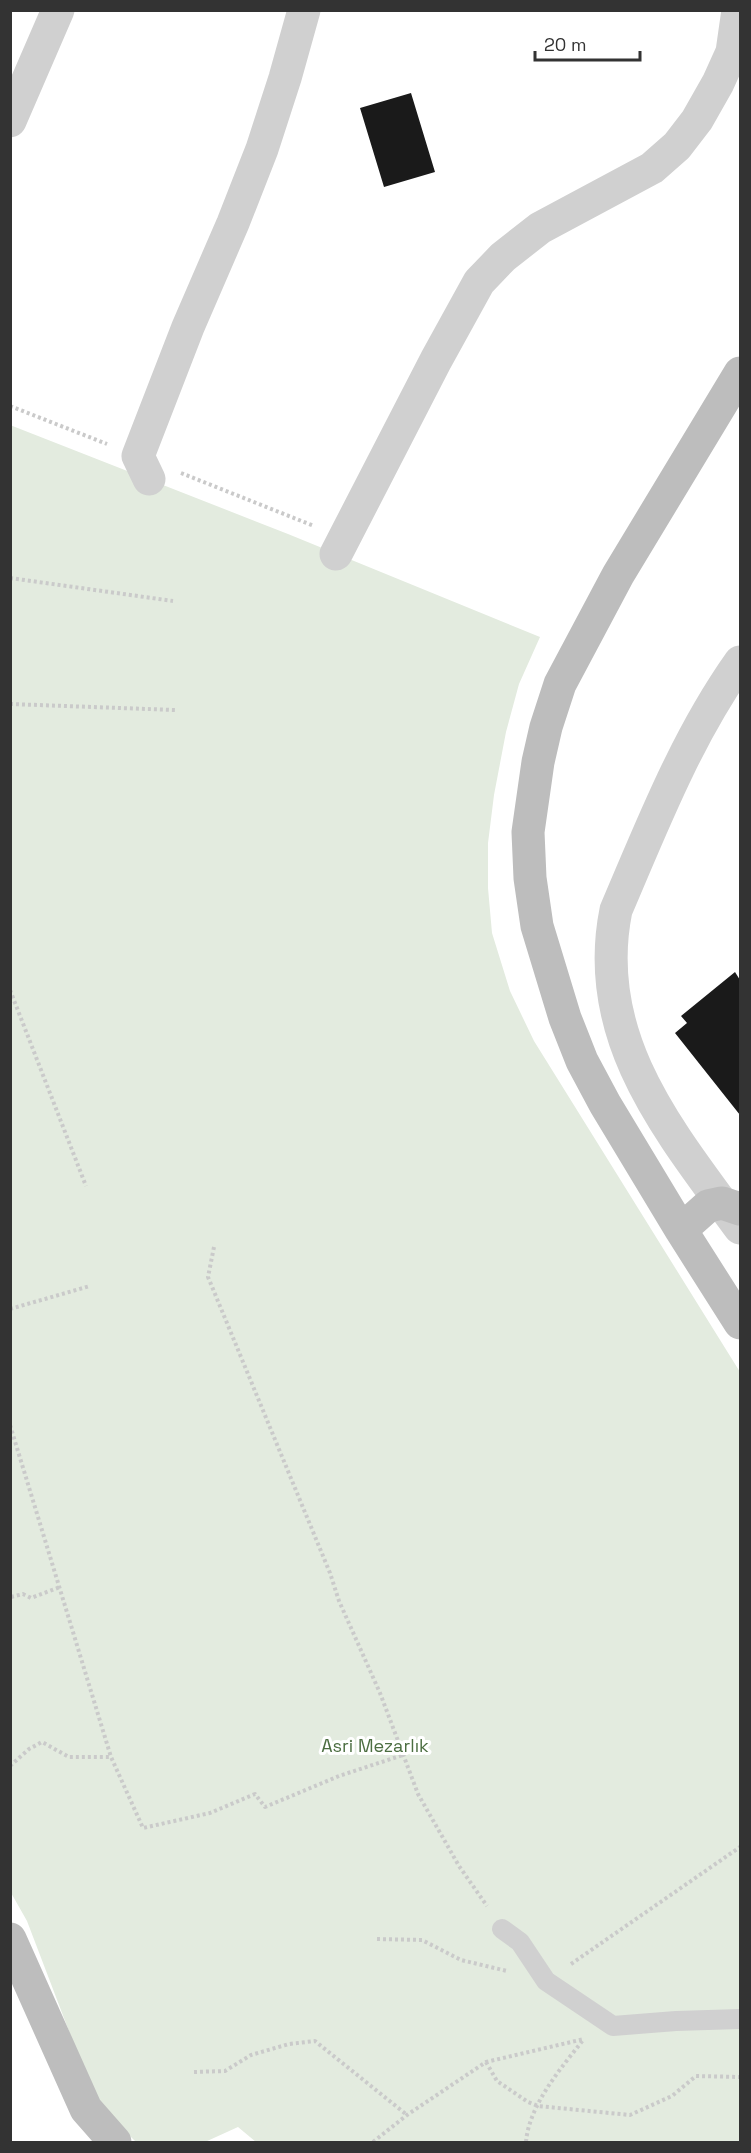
<svg xmlns="http://www.w3.org/2000/svg" width="751" height="2153" font-family="'Space Grotesk',sans-serif">
	<style>
		.green { fill: #e3ebdf }
		.building { fill: #1a1a1a }
		.lines { fill: none; stroke-linecap: round; stroke-linejoin: round }
		.path { stroke: #cacaca; stroke-width: 4; stroke-dasharray: 3 3; stroke-linecap: butt }
		.lane { stroke: #d0d0d0; stroke-width: 20 }
		.street { stroke: #d0d0d0; stroke-width: 33 }
		.secondary { stroke: #bdbdbd; stroke-width: 33 }
		.labels { text-anchor: middle; stroke-width: 6; stroke-linejoin: round; paint-order: stroke }
		.park-label { font-size: 18px; fill: #4c6e41; stroke: #fff }
	</style>
	<rect width="100%" height="100%" fill="#fff"/>
	<path class="green" d="M10,425L288,534L540,637L519,684L506,732L494,795L488,843V888L492,933L510,991L534,1041L740,1372V2142H256L238,2127L205,2142H136L96,2102L27,1921L10,1891Z"/>
	<path class="building" d="M411,93L435,172L384,187L360,108Z
		M735,972L740,980V1115L675,1033L687,1023L681,1016Z"/>
	<g class="lines">
		<path class="path" d="M10,406L107,444
			M181,473L314,526
			M10,578L173,601
			M10,704L175,710
			M10,990L86,1186
			M214,1247L208,1277L330,1573L339,1601L380,1693L418,1794L459,1866L487,1906
			M10,1309L90,1286
			M10,1425L111,1757L143,1828L210,1813L255,1794L265,1807L339,1776L403,1755
			M11,1597L23,1594L31,1598L60,1587
			M10,1766L29,1749L42,1742L69,1757H111
			M377,1939L422,1940L461,1960L507,1971
			M571,1964L740,1847
			M486,2062L497,2081L528,2102L538,2106L630,2115L672,2096L696,2076L740,2077
			M194,2072L225,2071L251,2055L289,2044L315,2041L407,2115
			M373,2142L407,2115L486,2062L584,2039
			M526,2142C529,2105 561,2068 584,2039"/>
		<path class="lane" d="M502,1929L520,1942L546,1981L613,2026L676,2021L740,2019"/>
		<path class="street" d="M10,121L58,10
			M149,479L138,456L188,327L233,223L262,149L285,78L304,10
			M336,554L436,360L479,282L503,257L540,228L652,168L677,146L697,120L718,83L732,52L738,10
			M740,662C686,738 652,826 616,910C590,1038 670,1132 740,1228"/>
		<path class="secondary" d="M740,1209L722,1203L708,1206L681,1230L740,1323
			M681,1230L605,1104L582,1061L565,1018L537,926L530,878L528,832L538,762L546,727L560,684L618,575L740,373
			M10,1939L86,2109L115,2142"/>
	</g>
	<g class="labels">
		<g class="park-label">
			<text x="375" y="1752">Asri Mezarlık</text>
		</g>
	</g>
	<rect width="751" height="2153" fill="none" stroke="#333333" stroke-width="24"/>
	<path d="M535 51v9h105v-9" fill="none" stroke="#333333" stroke-width="3"/>
	<text x="544" y="51" font-size="18" fill="#333333" stroke="#ffffff" stroke-width="4.5" paint-order="stroke">20 m</text>
</svg>
